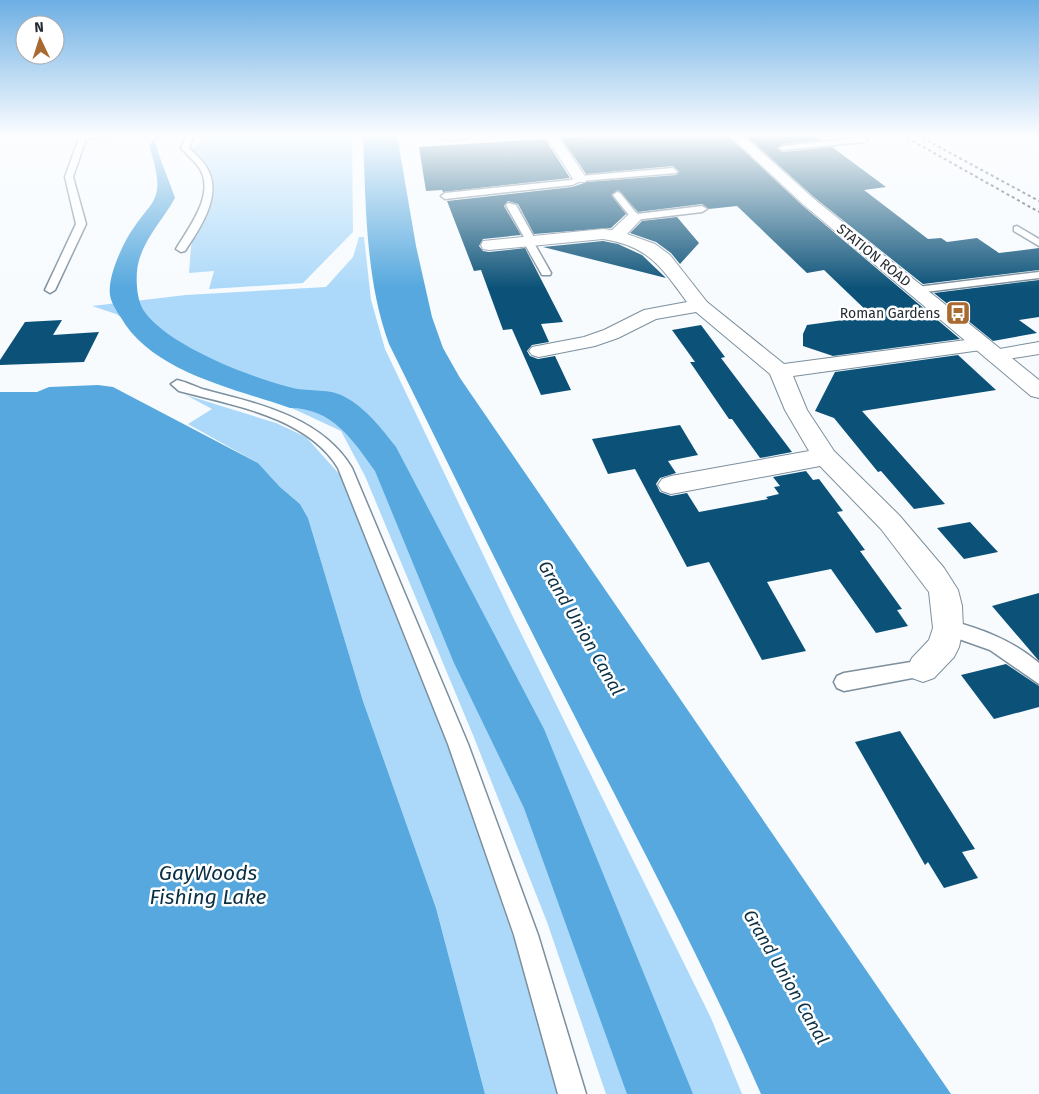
<svg xmlns="http://www.w3.org/2000/svg" width="1039" height="1094" font-family="'Fira Sans',sans-serif">
	<style>
		.green { fill: #acd9f9 }
		.water { fill: #56a8de }
		.building { fill: #0c5278 }
		.lines { fill: none; stroke-linecap: round; stroke-linejoin: round }
		.service-casing { stroke: #7c8f9d; stroke-width: 3 }
		.minor-casing { stroke: #7c8f9d; stroke-width: 2 }
		.tertiary-casing { stroke: #7c8f9d; stroke-width: 2 }
		.service { fill: #fff; fill-rule: evenodd }
		.minor { fill: #fff; fill-rule: evenodd }
		.tertiary { fill: #fff; fill-rule: evenodd }
		.rail { stroke: #3b4247; stroke-width: 2; stroke-dasharray: 3 3; stroke-linecap: butt }
		.labels { text-anchor: middle; stroke-width: 5; stroke-linejoin: round; paint-order: stroke }
		.far-street-label { font-size: 14px; fill: #242b31; stroke: #fff }
		.far-poi-label { font-size: 14px; fill: #242b31; stroke: #fff; text-anchor: end }
		.water-label { font-size: 18px; font-style: italic; fill: #0b3046; stroke: #fff }
		.near-water-label { font-size: 21px; font-style: italic; fill: #0b3046; stroke: #fff }
	</style>
	<rect width="100%" height="100%" fill="#f7fbfe"/>
	<path class="green" d="M210,135H352L353,232L303,283L209,289L214,271L189,273L191,247L206,176L190,150Z
		M359,237H364L371,300L385,349L512,615L711,1018L742,1094H606L547,922L473,735L365,476L341,431L182,357L116,314L92,306L186,295L326,287L353,257Z
		M186,395L276,423L306,437L341,476L450,748L515,943L558,1094H485L436,908L363,701L308,518L300,504L280,487L258,463L188,424L212,409Z"/>
	<path class="water" d="M157,135H162L155,142C160,161 169,179 175,198C162,222 140,242 137,271C136,283 137,301 144,311C168,346 252,378 293,388C310,392 330,388 345,397C366,408 382,429 396,447L544,729L693,1094H627L524,808L454,663L375,471C353,440 332,408 290,408C233,388 151,372 120,316C116,310 111,302 110,295C108,280 117,258 124,244C150,195 169,209 149,145Z
		M363,135H397L416,246L432,317L443,348L460,378L951,1094H761C704,964 637,839 573,713C510,591 450,467 389,344C365,278 366,204 363,135Z
		M98,385L113,387L258,463L280,487L300,504L308,518L363,701L436,908L485,1094H0V392H37L49,387Z"/>
	<path class="building" d="M592,135H727L803,206L960,339L833,356L803,346V334L807,325L872,316L824,270L807,273L737,206L709,209L702,204L638,212L618,190L612,196L626,214L611,228L534,234L518,204L508,201L504,206L521,235L483,239L479,246L483,251L489,252L525,248L563,322L541,324L549,342L532,345L527,351L530,356L538,359L555,356L571,390L541,395L512,329L503,330L481,270L474,271L447,201L572,187L587,182L676,175L679,172L673,166L586,174L561,138Z
		M745,135H814L822,140L783,144L777,149L783,152L832,147L886,187L864,190L928,239L941,238L947,242L977,238L999,253L1039,248V270L923,284L815,198Z
		M545,139L570,178L443,192L442,190L426,191L419,147Z
		M677,217L699,243L680,264L671,253L656,242L630,233L642,221Z
		M603,241L618,244L642,255L666,278L543,247Z
		M1039,280V317L1019,320L1037,333L993,341L934,293Z
		M62,320L53,335L99,332L84,362L0,365V360L25,322Z
		M701,325L725,357L721,358L792,452L760,458L732,419H729L690,362H695L672,330Z
		M958,355L996,390L862,411L945,504L914,509L881,471L878,472L834,418L815,411L835,372Z
		M680,425L698,455L668,461L676,473L660,478L656,484L660,492L671,496L687,493L699,512L768,499L766,497L779,494L774,487L780,486L773,477L806,471L813,480L819,479L843,511L837,512L865,550L860,551L902,609L897,610L908,626L876,633L831,569L767,582L806,651L762,660L709,562L687,567L635,469L608,474L592,439Z
		M970,522L983,536L998,552L964,559L937,528Z
		M1039,593V661L992,606Z
		M1006,664L1039,686V707L994,719L961,675Z
		M900,731L975,849L962,852L978,878L944,888L928,862L925,865L855,742Z"/>
	<g class="lines">
		<defs>
			<path id="service" d="M80,135H114L86,139L73,177L86,224L55,290L50,293L45,290L76,224L65,177Z
				M186,135H194L189,148C196,155 205,162 209,172C221,198 199,230 185,251L181,252L176,249C189,227 215,195 200,169C195,161 187,155 181,148Z
				M852,135H861L868,140L864,142L783,150L779,148L783,146L856,138Z
				M673,168L677,171L676,173L581,181L572,185L445,199L441,196L445,193L571,180L580,176Z
				M617,192L620,193L637,214L702,206L707,209L702,212L635,220L632,219L613,195Z
				M508,203L516,205L536,241L534,243L551,273L550,275H542L541,273L523,241L525,239L506,205Z
				M1017,226L1039,239V246L1014,231V227Z
				M1039,272V278L917,293L912,290L917,287Z
				M177,380C186,382 194,386 202,389C256,403 322,417 352,468L468,744L538,935L586,1094H558L514,935L448,744L338,468C307,417 232,405 179,391L171,384Z
				M948,620C982,629 1012,640 1039,663V684L990,650L942,633L939,628L942,623Z
				M923,660L930,662L932,668L930,674L923,676L844,691L837,688L834,682L837,676L844,673Z"/>
			<path id="minor" d="M440,135H473C466,141 450,141 441,139Z
				M545,135H557L587,179L585,182H575Z
				M635,212L643,217L627,234L655,244L670,255L707,302L784,364L981,338L988,340L991,344L988,348L981,350L793,376L807,410L834,451L899,515L944,568L958,590L962,606L963,628L959,647L954,657L934,678L923,682L912,678L907,668L912,658L929,640L933,628L929,592L881,529L820,466L671,494L662,491L658,485L662,479L671,476L809,451L785,410L770,374L696,312L656,319L618,338L595,346L539,357L532,355L529,351L532,347L584,337L604,330L644,310L687,302C662,268 649,246 603,239L489,250L483,249L481,245L483,241L603,229L612,230L629,214Z
				M1039,342V354L995,361L988,359L985,355L988,351Z"/>
			<path id="tertiary" d="M729,135H743L814,199L1039,380V398L1031,396L804,205Z"/>
		</defs>
		<use href="#service" class="service-casing"/>
		<use href="#minor" class="minor-casing"/>
		<use href="#tertiary" class="tertiary-casing"/>
		<use href="#service" class="service"/>
		<use href="#minor" class="minor"/>
		<use href="#tertiary" class="tertiary"/>
		<path class="rail" d="M902,135L1039,212
			M917,135L1039,201"/>
	</g>
	<linearGradient id="sky" x2="0" y2="1"><stop stop-color="#6dafe4"/><stop offset="0.47" stop-color="#fbfdff"/><stop offset="1" stop-color="#fbfdff" stop-opacity="0"/></linearGradient>
	<rect width="1039" height="288" fill="url(#sky)"/>
	<defs>
		<symbol id="bus-square" viewBox="-11 -11 22 22"><rect x="-9" y="-9" width="18" height="18" rx="4" fill="#a96a31" stroke="#fff"/><path d="M-5-6H5V4H4V6H2V4H-2V6H-4V4H-5ZM-3.5-4V0h7V-4ZM-3.5 1.2v1.5H-2V1.2ZM2 1.2v1.5H3.5V1.2Z" fill="#fff"/></symbol>
	</defs>
	<g fill-rule="evenodd">
		<use href="#bus-square" x="944" y="299" width="28" height="28"/>
	</g>
	<g class="labels">
		<g class="far-street-label">
			<text transform="translate(874 255) rotate(39)" y="5">STATION ROAD</text>
		</g>
		<g class="far-poi-label">
			<text x="940" y="318">Roman Gardens</text>
		</g>
		<g class="water-label">
			<text transform="translate(581 628) rotate(60)" y="6">Grand Union Canal</text>
			<text transform="translate(786 977) rotate(60)" y="6">Grand Union Canal</text>
		</g>
		<g class="near-water-label">
			<text x="208" y="880">GayWoods<tspan x="208" dy="24">Fishing Lake</tspan></text>
		</g>
	</g>
	<g transform="translate(40 40) rotate(356)"><circle r="24" fill="#ffffff" stroke="#a7aaad"/>
	<path d="M0-4L9 19L0 12L-9 19Z" fill="#a96a31"/>
	<text y="-8" font-size="14" font-weight="bold" text-anchor="middle" fill="#242b31">N</text>
	</g>
</svg>
